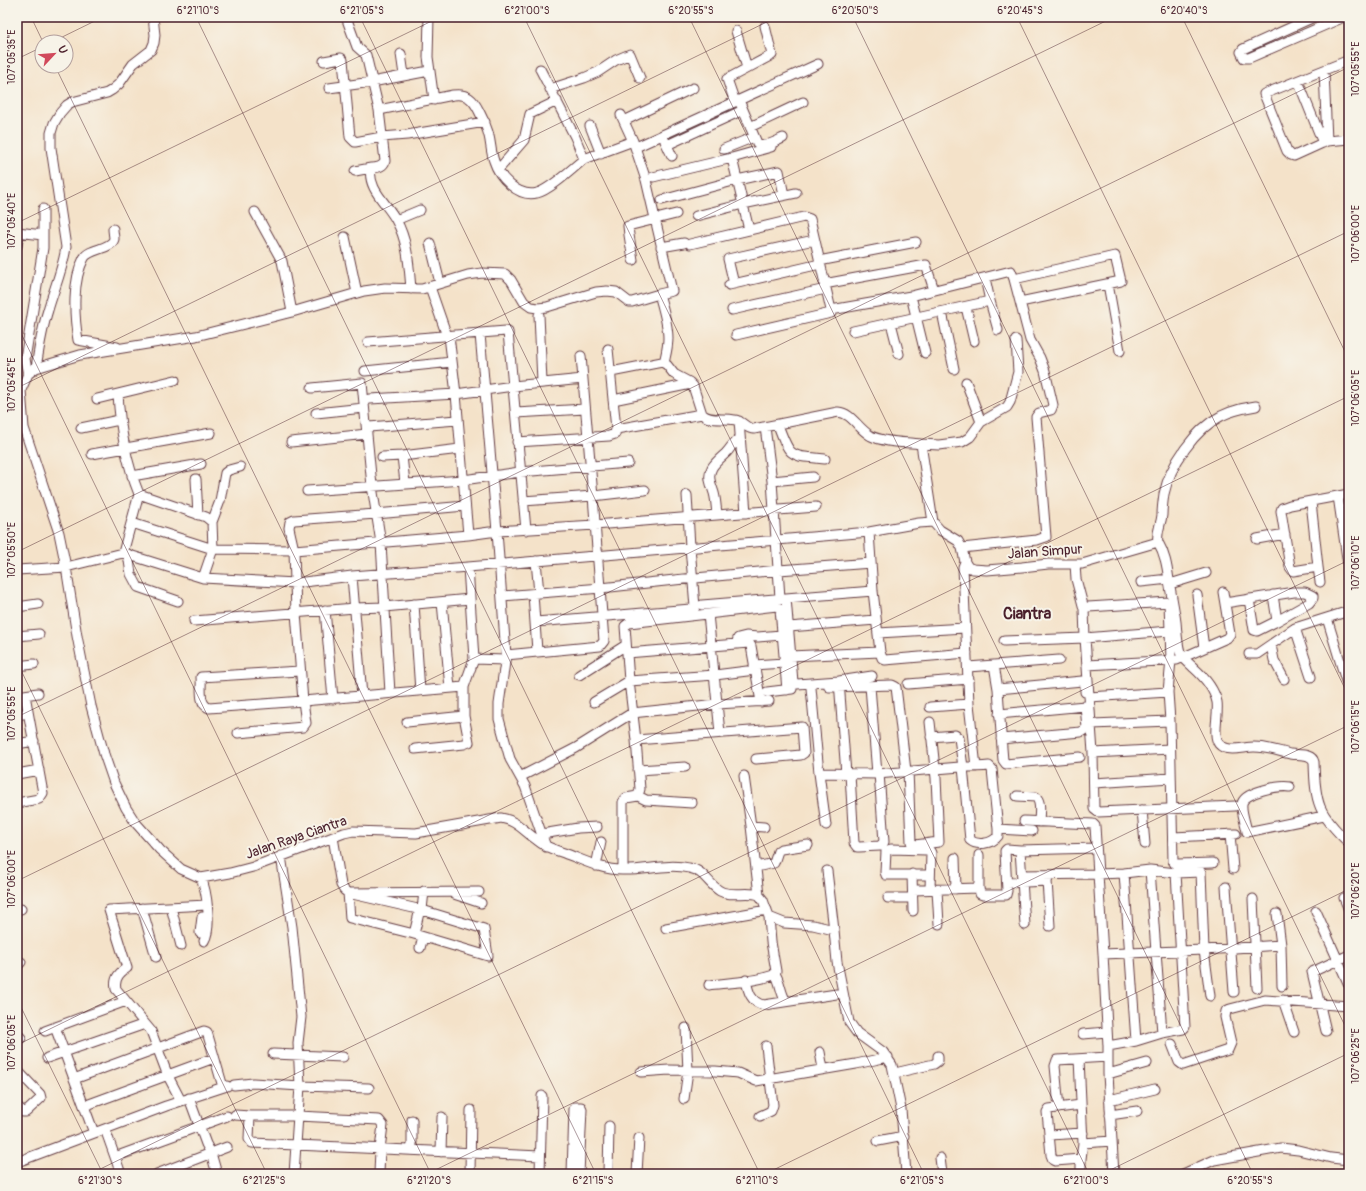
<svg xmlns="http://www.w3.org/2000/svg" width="1366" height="1191" font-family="Pangolin,sans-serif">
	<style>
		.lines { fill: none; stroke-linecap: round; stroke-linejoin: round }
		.minor-casing { stroke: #643c43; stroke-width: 11 }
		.minor { stroke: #fff; stroke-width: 9 }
		.ticks { fill: none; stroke: #4a1f2b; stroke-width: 1; stroke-opacity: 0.45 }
		.labels { text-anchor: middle; stroke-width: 4; stroke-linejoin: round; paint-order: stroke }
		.street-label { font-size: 14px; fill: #4a1f2b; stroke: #f7f3e8 }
		.quarter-label { font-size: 16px; font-weight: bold; fill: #4a1f2b; stroke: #f7f3e8 }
		.neatline { fill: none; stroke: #4a1f2b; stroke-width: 1.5 }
		.ticks-label { font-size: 10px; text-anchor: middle; fill: #4a1f2b }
	</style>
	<rect width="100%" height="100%" fill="#f7f3e8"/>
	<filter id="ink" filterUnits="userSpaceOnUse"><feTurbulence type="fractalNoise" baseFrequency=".025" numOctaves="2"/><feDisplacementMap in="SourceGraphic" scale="8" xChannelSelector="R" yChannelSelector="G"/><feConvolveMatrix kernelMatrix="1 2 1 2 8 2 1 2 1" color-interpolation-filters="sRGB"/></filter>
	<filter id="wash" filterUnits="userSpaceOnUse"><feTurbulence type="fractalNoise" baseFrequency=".012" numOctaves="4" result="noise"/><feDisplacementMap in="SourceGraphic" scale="16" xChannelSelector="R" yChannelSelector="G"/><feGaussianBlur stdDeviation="0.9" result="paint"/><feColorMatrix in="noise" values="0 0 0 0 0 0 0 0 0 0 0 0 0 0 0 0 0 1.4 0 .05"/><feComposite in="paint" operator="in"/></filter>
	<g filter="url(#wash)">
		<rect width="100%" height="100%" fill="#f4e2c9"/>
	</g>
	<g filter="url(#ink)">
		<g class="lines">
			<defs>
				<path id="minor" d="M346,17L357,47L366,55L379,110L385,161C383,167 377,168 371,168C367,189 387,203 396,220C408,241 409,266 411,289
					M429,17L428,57L434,100
					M1314,17L1243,49L1241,52L1244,58H1249L1344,17
					M736,31L747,68
					M401,54L404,75
					M324,61L341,58L343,60L350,137L355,142L382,137L407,135L485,122
					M1324,71L1327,141L1294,156L1291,155L1287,151L1264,94L1349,60
					M1298,81L1323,143
					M329,88L372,82L429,71
					M550,89L584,78L598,72L616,60L630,54L640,78
					M735,102L727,79L772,55L765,26
					M741,105L757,143C765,148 775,142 783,138
					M379,110L453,95C467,93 473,99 479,111C483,119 487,127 489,136C491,144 491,153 494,161C499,177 518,198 537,193C550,190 573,168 584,159L575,137L540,69
					M621,115L633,141
					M624,121L693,88
					M590,126L601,154
					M750,127L803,102
					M665,141L672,156
					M1327,141L1349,139
					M667,145L743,110
					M636,147L818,64
					M724,149L754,137
					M587,158L633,141L646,180L672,291L659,294
					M498,170L524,140L530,114L557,101
					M355,171L371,168
					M653,177L732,158
					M662,200L737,180L779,171L784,195
					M255,212L282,261L292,312
					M696,216L743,204L796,193
					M396,220L420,210
					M113,229C113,232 114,236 114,239C111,250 89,248 84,258C72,281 74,316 78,340L117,347
					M749,230L732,158L771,147
					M17,232L43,235
					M345,237L357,293
					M430,243L440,283
					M690,244L804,217L810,219L831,310L911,296L1011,271L1014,279L1030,340L1040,358L1045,371L1053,405L1051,410L1039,413L1036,417L1046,537L1037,540L962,548
					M17,246L19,233
					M661,247L684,243
					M633,260L629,235L628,226L676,214
					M819,261L916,242
					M985,278L990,301L998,330
					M1014,279L1115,256L1121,281L1020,302
					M734,284L728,259L814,240
					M824,284L926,265L934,290
					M1108,284L1120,351
					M729,285L820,264
					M430,287L447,336
					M911,296L925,353
					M966,307L974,341
					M732,310L826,289
					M942,312L954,369
					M539,315L542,382
					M891,323L899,354
					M853,331L990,301
					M480,334L497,531L506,655L499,704V719L510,759L525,786L546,847
					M736,335L831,313V310
					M449,336L456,394L468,535
					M368,342L506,331L508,332L526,530
					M664,363C666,354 668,347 668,338C668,324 663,308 659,294L632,302H629L616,292L607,291L596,292L547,307L538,308L531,307L524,302L511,280L505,274L482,273L468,275L422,289L385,288L364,291L292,312L196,336L80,355L36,368L28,374L21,390L24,428L59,533L66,567L123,553L203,578L296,583L352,576L468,567L869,532L919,523L933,522
					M36,368C39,348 42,329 48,310C54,289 63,269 66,247L51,148V133L54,123L60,113L67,105L72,102L107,93L112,90L119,84L133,64L151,50L154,43L155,35L153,17
					M365,371L452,362
					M611,372L662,362L667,365L674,374L689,382L693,386L702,414
					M28,374L25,359L43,248V209
					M966,382L981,422
					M312,388L362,383L372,486L381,543L390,693
					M118,394C120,429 126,462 139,494L206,517L212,522L213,549L203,578
					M97,399L175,380
					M370,399L456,394L513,386L583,379
					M613,400L691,384
					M316,413L364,408
					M516,413L585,409
					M739,421L746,513
					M778,425C791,460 790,455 825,459
					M369,427L457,420
					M765,427L772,481L780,598
					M81,428L119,420
					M616,429L702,414C710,422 724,417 735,420C743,421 746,429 754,429L838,412C852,413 858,429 871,436C886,443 905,442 921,444L933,522
					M291,442L367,434
					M517,442L609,436L615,434L616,429L608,349
					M921,444L939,445L962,442L970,437L981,422L1007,407L1010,402L1018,372L1016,340
					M92,454L211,433
					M402,456L405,483
					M382,457L402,456L460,449
					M132,476L201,464
					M196,479L198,515
					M772,481L813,477
					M307,491L463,480L520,472L628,463
					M1349,494L1338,496L1349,572
					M523,501L593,496L645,490
					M1311,502L1318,567L1293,571L1290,567L1281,511L1282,508L1290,505L1338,496
					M717,514C716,507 716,500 714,493C713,490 712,487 711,484C706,469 716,462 726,453C731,448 733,442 740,438
					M212,522L220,501L225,473L229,470L240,467
					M933,522L940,530L958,541L962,548L965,562L968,567L973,569L987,570L1022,567L1048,564H1082L1158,542C1165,554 1167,566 1169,580C1171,594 1174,607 1176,622C1177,632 1177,642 1180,652C1183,659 1188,662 1194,668C1204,677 1214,688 1217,702C1219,715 1212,735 1219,744C1227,753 1243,747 1254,747C1267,747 1278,751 1290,754C1296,755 1302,754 1308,756C1311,757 1313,758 1314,762C1315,803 1318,814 1349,843
					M132,523L213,549L294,550L468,535L497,531L595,525L816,507
					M1257,539L1285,534
					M1158,542C1156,532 1161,525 1162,515C1162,508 1163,501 1164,494C1170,465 1195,429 1221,416C1232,410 1244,408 1256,406
					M123,553L139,494
					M128,554L131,574L138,587L178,601
					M536,561L539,593
					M965,562L963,567L969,704L976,767
					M1075,564L1076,579L1084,609
					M1318,567L1320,582
					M17,570L66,567L77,636L91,706L104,754L114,783L126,808L135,822L160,850L181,869L201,878L230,873L253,867L344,833L353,831L416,833L501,818C516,820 525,832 537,840C545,847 554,850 564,853C583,860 602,870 622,870C645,871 667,863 689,868C704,870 708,884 720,891C730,897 748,891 759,895L763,900L769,917L784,923L813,925L834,930L837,962L849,1022L857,1033L883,1052L892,1065L901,1109L906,1174
					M352,576L362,696
					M696,578L779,570L871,563
					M1141,582L1169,579
					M1170,584L1206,573
					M533,594L537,651
					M1197,595L1204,648
					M502,596L601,588L693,578
					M786,598L873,591
					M1249,599L1254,630L1257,631L1277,621L1273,595
					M442,602L450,688
					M1225,603L1294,592H1305L1313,596V598L1309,603L1277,621
					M414,604L420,691
					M702,605L786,598L793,682L797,684L839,681L872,676
					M17,607L38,604
					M325,610L333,699
					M708,614L720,733
					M1327,618L1346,681
					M194,621L355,608L384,607L470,599
					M536,622L691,609L695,607L690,547L687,495
					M789,627L876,620
					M1295,628L1311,677
					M878,633L965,628
					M17,636L39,634
					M1004,641L1085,638L1169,631
					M737,642L738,638L746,636L758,637L781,635
					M1271,645L1274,660L1284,679
					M880,652L882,658L885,660L967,653
					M627,653L749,643L751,646L761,702
					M1249,654H1257L1295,628L1349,611
					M506,655L600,646L604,641L593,496L581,356
					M790,656L880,652L873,591L869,532
					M474,659L505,660
					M754,665L784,663
					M994,665L1059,660
					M1087,665L1177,660L1227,638L1230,634L1223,592
					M17,666L34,664
					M968,667L994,665L998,689L1002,748L1003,760L1006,764L1080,757
					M579,675L626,645
					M839,681L846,774
					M908,684L969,679
					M870,686L877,774
					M464,687L303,701L296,613L294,550L289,528L290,522L294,520L376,514L465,506
					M829,687L892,685L896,687L906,771
					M811,688L819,773L826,825
					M998,689L1082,681L1085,684V692
					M767,692L792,689
					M1168,692L1170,721L1173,861L1175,864H1178L1213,863
					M17,696L38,693
					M1089,697L1168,692L1171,660L1169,602L1088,607L1084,609L1085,638L1093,753L1094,809L1098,812L1235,806
					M594,702L629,681L715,675L755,670
					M930,707L969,704
					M999,714L1085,706L1087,728L1081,732L1001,739
					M17,715L28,713
					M407,722L464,716
					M1092,724L1170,721
					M238,733L303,727L306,723L303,701L209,708C198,704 202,687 201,677L300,671
					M17,744L34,741
					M415,749L464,744L469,742L464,716V687L474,659L468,567
					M1093,753L1170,749
					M756,759L801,755L804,753L802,727L636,740L629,681L625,626L629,623L777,606L780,609L787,690
					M638,770L685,767
					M908,771L911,842L915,845L939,842L936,778L930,722
					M819,773L877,774L960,767C970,767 980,767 989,766L992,769L998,829V836C992,844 977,846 970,840L963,767L959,738L955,735L931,737
					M17,774L39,770
					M850,774L854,843L857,847H859L880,846L884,842L879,773
					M744,776L751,826
					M520,777L576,748L632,713L717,704L769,701
					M1094,783L1171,778
					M1290,787C1280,785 1243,792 1242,804C1241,812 1246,824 1247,832L1324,816
					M638,796L646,800L692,803
					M1017,796L1036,797C1042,803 1039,814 1039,822
					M17,803L39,799L43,793L25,695
					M1142,810L1145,844
					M1024,821L1093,824L1095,826L1098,874L1124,873L1150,870L1176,873L1201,872L1204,950L1210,996
					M998,829L1032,831
					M542,834L578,828L597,827
					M1230,834L1233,869
					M333,837L341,885L344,890L348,893L479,892
					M1173,837L1236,834
					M979,855V888
					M281,856L292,927L301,1017L298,1043L300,1086L294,1174
					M955,858L956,889
					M596,866L601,842
					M756,867L774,863L778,851L781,849L808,845
					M623,870V802L626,798L638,796L640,789L636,740
					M1150,870L1162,1033
					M827,871L834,930
					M1124,873L1136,1041
					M912,874L913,911
					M930,875H886L885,872L886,851L891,849L926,850L930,851L931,853L930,889
					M1022,875L1098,874L1103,954
					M201,878C207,891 212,928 204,941
					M1047,881L1050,926
					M1007,883L1047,881L1050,875
					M1226,887L1234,992
					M913,890L979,888L980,894L983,895H1006L1007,891L1005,851L1007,849L1020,850
					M937,890L939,924
					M348,893L422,910L484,929L488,956L414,934L350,918Z
					M454,894L481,903
					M759,895L751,826L764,827
					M888,898H912
					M1344,898L1349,910
					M1253,899L1257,988
					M171,907L181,946
					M142,908L156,957
					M17,910L21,909
					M422,910L424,891
					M1316,911L1349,985
					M1277,914L1281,945L1282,986
					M1025,925L1020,850L1096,848
					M666,928L767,910
					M200,933L202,917
					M414,934L420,909
					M420,948L423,937
					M17,966L21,962
					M775,974C781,982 780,993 786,1001
					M746,980C748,991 751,1003 764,1005L843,993
					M709,985C725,983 763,981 775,974L776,971L771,942L769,917
					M1283,1000L1294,1032
					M55,1027L84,1106
					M45,1031L126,1001
					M1326,1031L1312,972L1349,955
					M17,1034L21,1038
					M1083,1034L1107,1032
					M1172,1044L1179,1062L1183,1065L1228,1050L1231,1043L1225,1017L1226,1011L1230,1009L1265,1000L1349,1006
					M1108,1046L1136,1041L1162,1033L1183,1029L1185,1027L1176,873
					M820,1052L823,1069
					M273,1054L343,1057
					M47,1058L145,1024
					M1079,1059L1083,1143L1112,1141
					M17,1070L40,1094L41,1098L26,1112H23L17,1106
					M641,1072L669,1070L715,1071L738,1073L756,1081L856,1064L888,1057
					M895,1073L934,1064L938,1061V1056
					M1108,1074L1147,1063
					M74,1079L204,1031L207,1032L223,1087
					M234,1085L253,1083L300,1086L369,1088
					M189,1098L206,1144L211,1153L217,1174
					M684,1099L688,1071L686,1028
					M1109,1100L1155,1089
					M181,1101L168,1076L151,1031L116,989C114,980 118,973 127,968L109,910L207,905
					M1081,1105L1049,1109L1047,1112L1051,1155L1053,1160L1055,1161L1081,1159
					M1059,1108L1055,1066L1057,1060L1108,1057
					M235,1115L250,1116H298L379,1120L383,1125L380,1149L379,1174
					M1110,1115L1137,1111
					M250,1116L249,1139L252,1143L540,1156
					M760,1116L771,1111L773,1105L766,1046
					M105,1129L121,1174
					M94,1133L84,1106L214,1058
					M1050,1135L1083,1133
					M878,1141L904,1136
					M412,1150V1120
					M441,1152L442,1117
					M115,1157L227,1116
					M940,1158L942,1174
					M17,1162L166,1106L227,1086
					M157,1174L227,1147
					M470,1174L471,1110
					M540,1174L542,1096
					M572,1174L574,1109L575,1107H581L582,1109L579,1174
					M608,1174L609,1126
					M637,1174L639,1138
					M1081,1174V1159L1083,1143
					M1114,1174L1108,1074V1046L1103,954L1204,950L1281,945
					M1183,1174L1214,1160L1281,1148L1298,1150L1331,1158L1349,1160"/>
			</defs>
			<use href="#minor" class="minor-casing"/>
			<use href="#minor" class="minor"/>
		</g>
	</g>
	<path class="ticks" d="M31,17L43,42M196,17L760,1174M360,17L924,1174M524,17L1089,1174M689,17L1253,1174M853,17L1349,1034M1017,17L1349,697M1182,17L1349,360M1346,17L1349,23M52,42L103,17M17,59L42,47M55,66L596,1174M17,223L440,17M17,325L431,1174M17,388L777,17M17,552L1114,17M17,662L267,1174M17,717L1349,67M17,881L1349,231M17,999L103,1174M17,1045L1349,396M90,1174L1349,560M427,1174L1349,725M765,1174L1349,889M1102,1174L1349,1053"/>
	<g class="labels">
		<g class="street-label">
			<text transform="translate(1045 551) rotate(-4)" y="5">Jalan Simpur</text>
			<text transform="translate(296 837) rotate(-19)" y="5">Jalan Raya Ciantra</text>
		</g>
		<g class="quarter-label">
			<text x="1027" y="619">Ciantra</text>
		</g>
	</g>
	<rect width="1366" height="1191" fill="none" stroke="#f7f3e8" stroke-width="44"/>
	<g transform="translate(54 54) rotate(64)"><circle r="19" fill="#f7f3e8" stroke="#b29e9c"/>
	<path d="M0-3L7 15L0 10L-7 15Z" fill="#d1495b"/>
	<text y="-6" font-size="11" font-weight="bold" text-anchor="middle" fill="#4a1f2b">U</text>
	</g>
	<rect x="22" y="22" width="1322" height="1147" class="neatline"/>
	<g class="ticks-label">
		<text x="198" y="14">6°21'10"S</text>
		<text x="362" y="14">6°21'05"S</text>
		<text x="527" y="14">6°21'00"S</text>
		<text x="691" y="14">6°20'55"S</text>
		<text x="855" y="14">6°20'50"S</text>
		<text x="1020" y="14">6°20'45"S</text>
		<text x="1184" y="14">6°20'40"S</text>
		<text transform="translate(11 57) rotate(-90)" y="4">107°05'35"E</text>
		<text transform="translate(1355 69) rotate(-90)" y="4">107°05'55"E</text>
		<text transform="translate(11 221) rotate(-90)" y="4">107°05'40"E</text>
		<text transform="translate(1355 234) rotate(-90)" y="4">107°06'00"E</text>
		<text transform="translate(11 385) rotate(-90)" y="4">107°05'45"E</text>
		<text transform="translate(1355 398) rotate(-90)" y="4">107°06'05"E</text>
		<text transform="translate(11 550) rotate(-90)" y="4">107°05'50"E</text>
		<text transform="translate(1355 563) rotate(-90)" y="4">107°06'10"E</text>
		<text transform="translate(11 714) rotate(-90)" y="4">107°05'55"E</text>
		<text transform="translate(1355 727) rotate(-90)" y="4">107°06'15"E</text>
		<text transform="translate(11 879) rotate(-90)" y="4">107°06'00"E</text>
		<text transform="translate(1355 891) rotate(-90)" y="4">107°06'20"E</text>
		<text transform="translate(11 1043) rotate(-90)" y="4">107°06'05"E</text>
		<text transform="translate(1355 1056) rotate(-90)" y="4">107°06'25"E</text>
		<text x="100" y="1184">6°21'30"S</text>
		<text x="264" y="1184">6°21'25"S</text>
		<text x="429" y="1184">6°21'20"S</text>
		<text x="593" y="1184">6°21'15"S</text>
		<text x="757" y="1184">6°21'10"S</text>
		<text x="922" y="1184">6°21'05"S</text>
		<text x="1086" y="1184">6°21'00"S</text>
		<text x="1250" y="1184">6°20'55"S</text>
	</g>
</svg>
